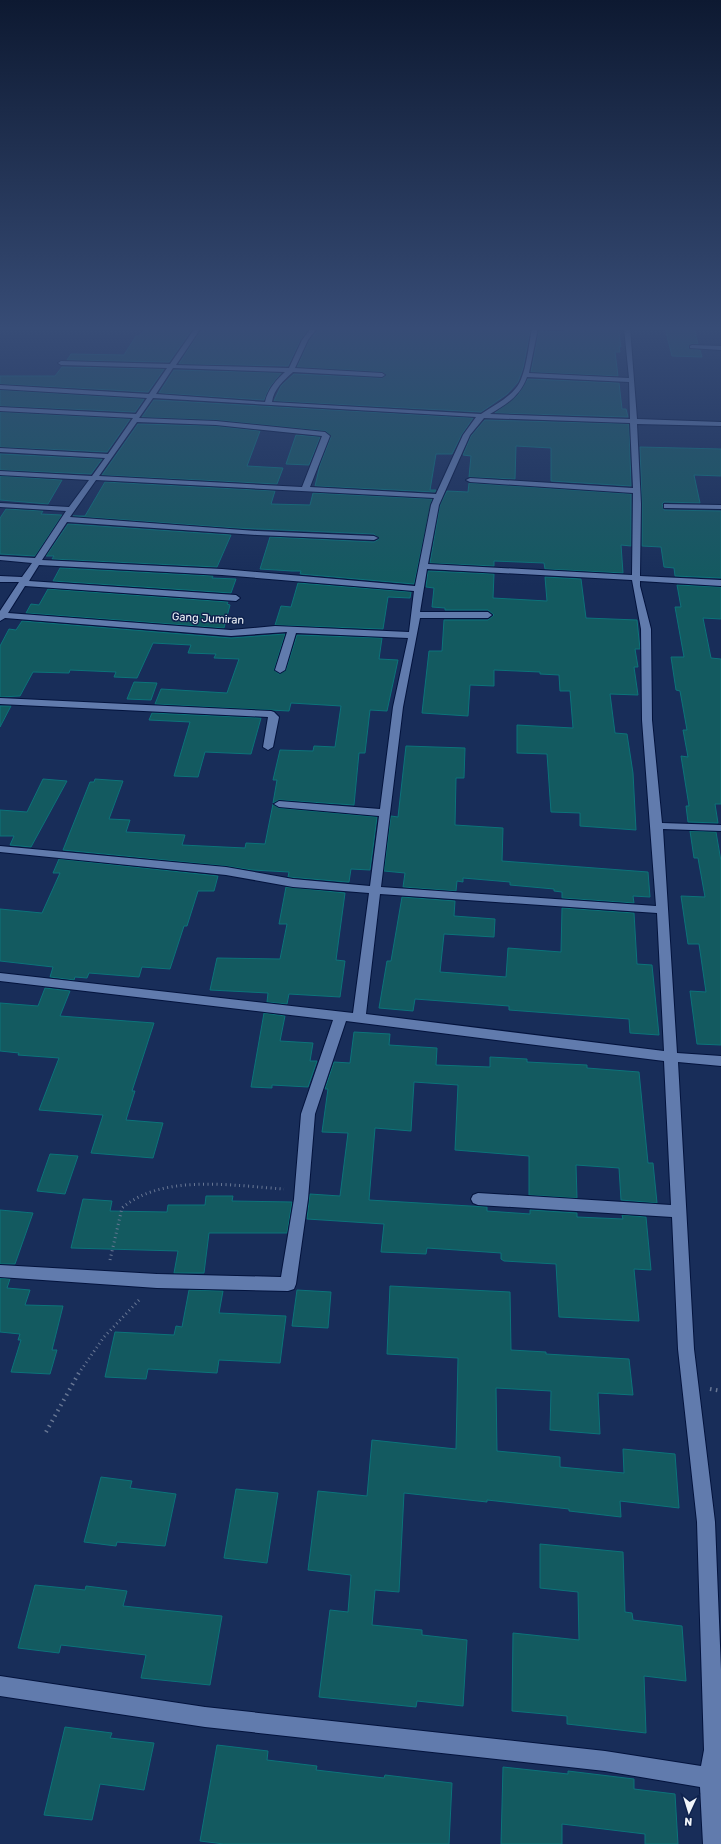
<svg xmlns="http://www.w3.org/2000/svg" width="721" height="1844" font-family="Rubik,sans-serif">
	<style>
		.building { fill: #135a60; stroke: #0c737a }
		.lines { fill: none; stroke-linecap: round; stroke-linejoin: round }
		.minor-casing { stroke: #03133d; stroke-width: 2 }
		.path-far1 { stroke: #687794; stroke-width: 3; stroke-dasharray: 1 3.5; stroke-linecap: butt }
		.path { stroke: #687794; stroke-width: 4; stroke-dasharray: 1.5 4.5; stroke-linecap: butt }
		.minor { fill: #617bad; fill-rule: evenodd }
		.labels { text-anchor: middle; stroke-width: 3; stroke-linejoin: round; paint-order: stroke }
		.far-street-label { font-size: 11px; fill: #f1f5fa; stroke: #0f234e }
	</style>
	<rect width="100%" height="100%" fill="#182d59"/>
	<path class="building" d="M149,328H193L169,362L67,360L71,354L124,355L136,336H140L144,330H148Z
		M202,328H269L308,330L301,339L288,366L179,364Z
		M320,328H527V331H530L523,368L518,382L507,394L481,412L274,401L281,386L294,374L382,378L386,375L382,372L297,367L309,341Z
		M594,328H618L621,347L619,346L620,352H615L618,376L531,372L539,331L565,332V329L594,330Z
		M665,328H694L698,344H691L688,348L700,350L702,357L672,356Z
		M62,367L164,369L148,392L0,384V376H55Z
		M174,370L281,373L269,388L264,400L159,393Z
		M528,379L619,383L622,409H626L628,417L495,413L518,395Z
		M0,390L144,399L135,412L0,406Z
		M154,400L473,418L462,434L452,454H436L430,490H436L435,492L315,486L320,465L331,437L326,431L216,420L142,417Z
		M0,412L130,419L107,452L0,447Z
		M485,420L629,424L631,486L551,481V448L516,446L515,479L469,477L471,456L463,455L471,436Z
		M138,424L216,426L260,431L247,466L283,468L277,484L102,475Z
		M296,435L320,437L309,465L286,464Z
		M640,447L721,449V476L694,475L700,503L664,502L662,504L664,510L721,511V578L675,576L674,568L664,567L661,547L642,546V504Z
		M0,454L102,459L91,474L0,470Z
		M0,476L62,480L48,504L0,500Z
		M105,482L275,491L271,504L310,505L313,493L432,499L414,584L300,574L301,571H292L260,569L270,537L374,542L379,539L374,534L235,528L73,516H85Z
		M469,483L631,494V546L621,545L623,573L545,569L544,563L494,561V566L430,563L440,505L447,491L468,492Z
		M6,509L43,511L41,514L62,515L35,556L0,554V518Z
		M68,524L231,535L217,567L52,559L54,556H46Z
		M60,568L213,576L212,578L236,579L231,593L53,581Z
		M428,571L494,574L493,598L547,601L545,577L581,579L586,618L637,620L640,649H635L638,667H634L638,695L610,694L615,733L627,734L633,773L636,830L580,826V813L551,812L547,754L517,753V725L573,728L570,691H560L559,675L540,674V672L494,670V686L470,685L468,716L422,713L429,651H442L444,620H488L494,615L488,610H445V608L432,607L434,588L426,587Z
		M298,583L411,592L410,598L388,597L383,629L275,625L281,606L291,607Z
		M677,585L721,587V619L703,618L711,658L721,659V804H715L718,823L688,822L686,806H689L681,756L688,757L683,730H687L680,691L676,690L671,657H684L675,607H681Z
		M48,589L228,602L227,604L230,605L224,628L26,613L31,604L39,605Z
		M22,621L231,638L285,634L274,670L279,674L286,670L297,635L382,638L379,659L398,660L387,711L370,710L365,753H359L354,805L279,800L273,803L277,780H273L280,750L313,751L314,746L335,747L341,706L291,703L289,711L155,704L161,689L227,693L239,659L214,658L216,654L188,653L191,645L153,643L137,678L114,677L116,672L70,670L69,673L33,672L20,696L0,697V646L9,629L16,630Z
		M134,682L157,683L151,700L127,699Z
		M0,706H11L0,727Z
		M152,713L261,718L251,754L205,752L198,777L174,776L190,722L149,720Z
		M406,746L465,748L464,778H456L455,825L503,828L502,861L648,872L650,897L633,896L634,903L562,898V892L554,891V889L510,885V882L463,878V882L457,881L456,891L403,887L405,873L384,871L391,816L398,817Z
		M43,779L67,781L31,847L10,845L14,836H0V810L27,812Z
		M95,779L123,781L109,819L130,820L126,832L185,835L182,845L245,848L246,843L265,844L273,804L279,808L377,817L370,870L351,869L349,882H347L288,877L289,872L252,870L226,866L63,850L90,782H94Z
		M690,831L716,832L721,861V1045L697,1044L690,991L706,992L699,944H688L681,896L705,897L698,858H694Z
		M59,859L218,876L214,891H198L187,926H184L170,969L142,967L139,977L89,973L87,978L75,977L74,980L50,977L53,967L0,961V909L42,913L60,873H53Z
		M286,887L345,893L336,960L345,961L340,997L289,994L287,1004L267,1002L268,993L210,990L217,958L280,959L287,924H279Z
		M402,897L455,901L454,916L495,919L494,937L444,934L440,972L506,977L508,948L561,952L562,908L634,913L637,964L652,965L659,1035L630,1033L629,1019L509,1010V1006L415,999L413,1011L379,1008L387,961H391Z
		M45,988L70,991L60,1016L154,1023L132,1091H135L126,1120L163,1123L153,1158L91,1153L103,1115L39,1110L59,1058L18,1055L19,1053L0,1051V1003L38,1006Z
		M264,1013L285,1016L280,1041L313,1043L310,1061H317L308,1087L272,1085V1088L251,1087Z
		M354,1032L390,1034L389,1045L437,1048L436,1065L490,1067V1057L527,1059V1062L587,1065V1068L639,1072L648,1163H653L657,1203L621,1200L619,1168L576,1165L577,1198L529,1195V1156L455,1150L458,1085L414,1082L411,1131L375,1128L369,1200L487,1207V1211L530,1214V1210L577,1213V1217L623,1219L622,1215L646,1217L651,1270L634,1269L639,1321L559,1317L556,1264L504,1261L501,1259V1253L427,1248L426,1254L381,1252L384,1224L307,1219L310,1194L340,1196L348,1133L322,1132L328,1089H325L334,1062L350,1063Z
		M50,1154L78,1156L65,1194L37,1191Z
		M206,1196H233L232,1201L292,1202L287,1233H209L204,1273H174L178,1251L71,1248L83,1199L112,1201L110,1211L167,1212L168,1205H205Z
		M0,1210L33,1213L15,1264H0Z
		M0,1278L10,1279L7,1288L30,1290L25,1305L63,1306L52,1350H57L50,1374L11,1372L21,1340H18L20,1334L0,1332Z
		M390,1286L510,1292L511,1350L546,1352V1354L629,1359L633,1395L598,1393L600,1434L550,1430L551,1391L496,1388L497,1451L560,1457V1467L624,1473L623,1449L675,1454L679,1508L620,1501L621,1517L569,1511V1509L487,1500V1502L404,1493L399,1592L375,1590L372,1625L422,1630V1635L467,1640L463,1706L417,1701L416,1707L319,1697L330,1610L348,1612L351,1575L308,1570L318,1491L367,1496L372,1440L456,1449L458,1358L387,1354Z
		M189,1290L223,1291L219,1313L286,1316L280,1363L219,1360L217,1373L148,1369L146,1379L105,1377L115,1332L174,1335L176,1326L182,1327Z
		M297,1290L331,1292L328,1328L292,1326Z
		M101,1477L132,1481L130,1488L176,1494L165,1546L117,1542L116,1546L84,1542Z
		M236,1489L278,1493L267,1563L224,1558Z
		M540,1544L623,1552L625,1612L632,1613L633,1620L682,1626L686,1681L644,1676L646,1733L567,1724V1716L512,1711L513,1633L579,1640L578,1592L540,1588Z
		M35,1585L85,1590L86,1586L127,1591L123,1606L222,1616L210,1685L141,1678L146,1655L61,1645L59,1653L18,1648Z
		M65,1727L112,1733L110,1738L154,1743L144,1790L100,1784L92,1820L44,1815Z
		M217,1745L268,1751L267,1760L317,1766L316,1770L384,1778L385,1775L452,1783L449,1844H224L200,1841Z
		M503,1767L568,1774V1771L634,1779V1789L675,1794L678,1844H645V1834L562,1824V1844H501Z"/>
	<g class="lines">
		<defs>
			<path id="minor" d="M195,328H201L176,365L289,368L302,340L311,328H317L308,340L295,368L382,373L385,375L382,377L293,372C283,381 274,389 272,402L481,414C493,406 507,399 516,388C526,377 529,343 532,328H538L529,373L629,378L624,328H630L637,419L721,422V426L637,424L641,504L640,576L721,580V586L640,581V586L651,629L652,720L662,823L721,825V831L663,829L677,1053L721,1056V1066L678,1062L694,1349L715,1522L721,1670V1844H703L700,1787L605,1771L205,1727L0,1696V1676L205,1707L605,1751L701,1766L704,1750L697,1522L678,1349L672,1217L478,1205L473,1203L471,1199L473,1195L478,1193L671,1205L664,1061L346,1021L315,1114L308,1199L296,1284L294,1289L288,1291L157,1288L0,1277V1265L157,1274L281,1277L294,1199L301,1114L333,1020L0,981V973L353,1013L369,893L293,887L226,875L0,852V846L226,867L293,879L370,886L379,816L279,807L274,804L279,801L380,809L393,707L408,638L296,633L285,670L280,673L275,670L287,632L231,636L5,618L0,621V611L19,582H0V576L22,577L32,563L0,560V556L35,558L66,511L0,507V503L69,507L89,480L0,475V471L92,476L105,458L0,452V448L108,454L133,418L0,411V407L136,414L147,398L0,389V385L149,394L167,368L61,365L58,363L61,361L170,364ZM173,368L285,372C276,380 268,389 265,402L156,394ZM527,377L629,382L630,419L490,414C507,404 520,396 527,377ZM153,398L476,417L463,435L436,494L310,487L330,436L325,432L216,421L139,418ZM484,418L630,423L633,488L470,478L466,480L470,482L633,493L632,575L428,564L439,505L470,435ZM137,422L216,425L322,436L302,487L99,476ZM96,480L434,498L431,505L415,586L222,569L42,560L67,522L257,535L374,540L378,538L374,536L257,531L70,517ZM39,565L222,575L414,591L409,632L275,626L231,630L8,613L25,586L236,601L240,598L236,595L29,581ZM427,569L632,580L641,629L642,720L656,906L381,887L403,707L420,618H488L492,615L488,612H420ZM380,894L657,913L664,1051L366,1014Z
				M692,345L721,346V350L690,348V346Z
				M664,504L721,505V509L667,508H664Z
				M0,698L271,711L274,712L279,717L273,747L268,750L263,747L268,717L0,704Z"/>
		</defs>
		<use href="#minor" class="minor-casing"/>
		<path class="path-far1" d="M110,1260L122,1208C163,1173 235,1186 284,1189
			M81,1370L104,1337L140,1299"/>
		<path class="path" d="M710,1389L721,1391
			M46,1432L81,1369"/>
		<use href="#minor" class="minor"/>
	</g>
	<linearGradient id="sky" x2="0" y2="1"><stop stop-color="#0d1931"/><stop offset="0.56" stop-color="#374c76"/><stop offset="1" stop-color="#374c76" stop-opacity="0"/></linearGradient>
	<rect width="721" height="586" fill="url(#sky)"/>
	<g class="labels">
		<g class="far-street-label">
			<text transform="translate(208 618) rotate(3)" y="4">Gang Jumiran</text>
		</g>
	</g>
	<g transform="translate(689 1812) rotate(184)" stroke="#0f234e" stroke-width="3" paint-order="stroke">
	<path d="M0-3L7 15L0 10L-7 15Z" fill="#f1f5fa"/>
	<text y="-6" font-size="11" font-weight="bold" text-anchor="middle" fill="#f1f5fa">N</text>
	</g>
</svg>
